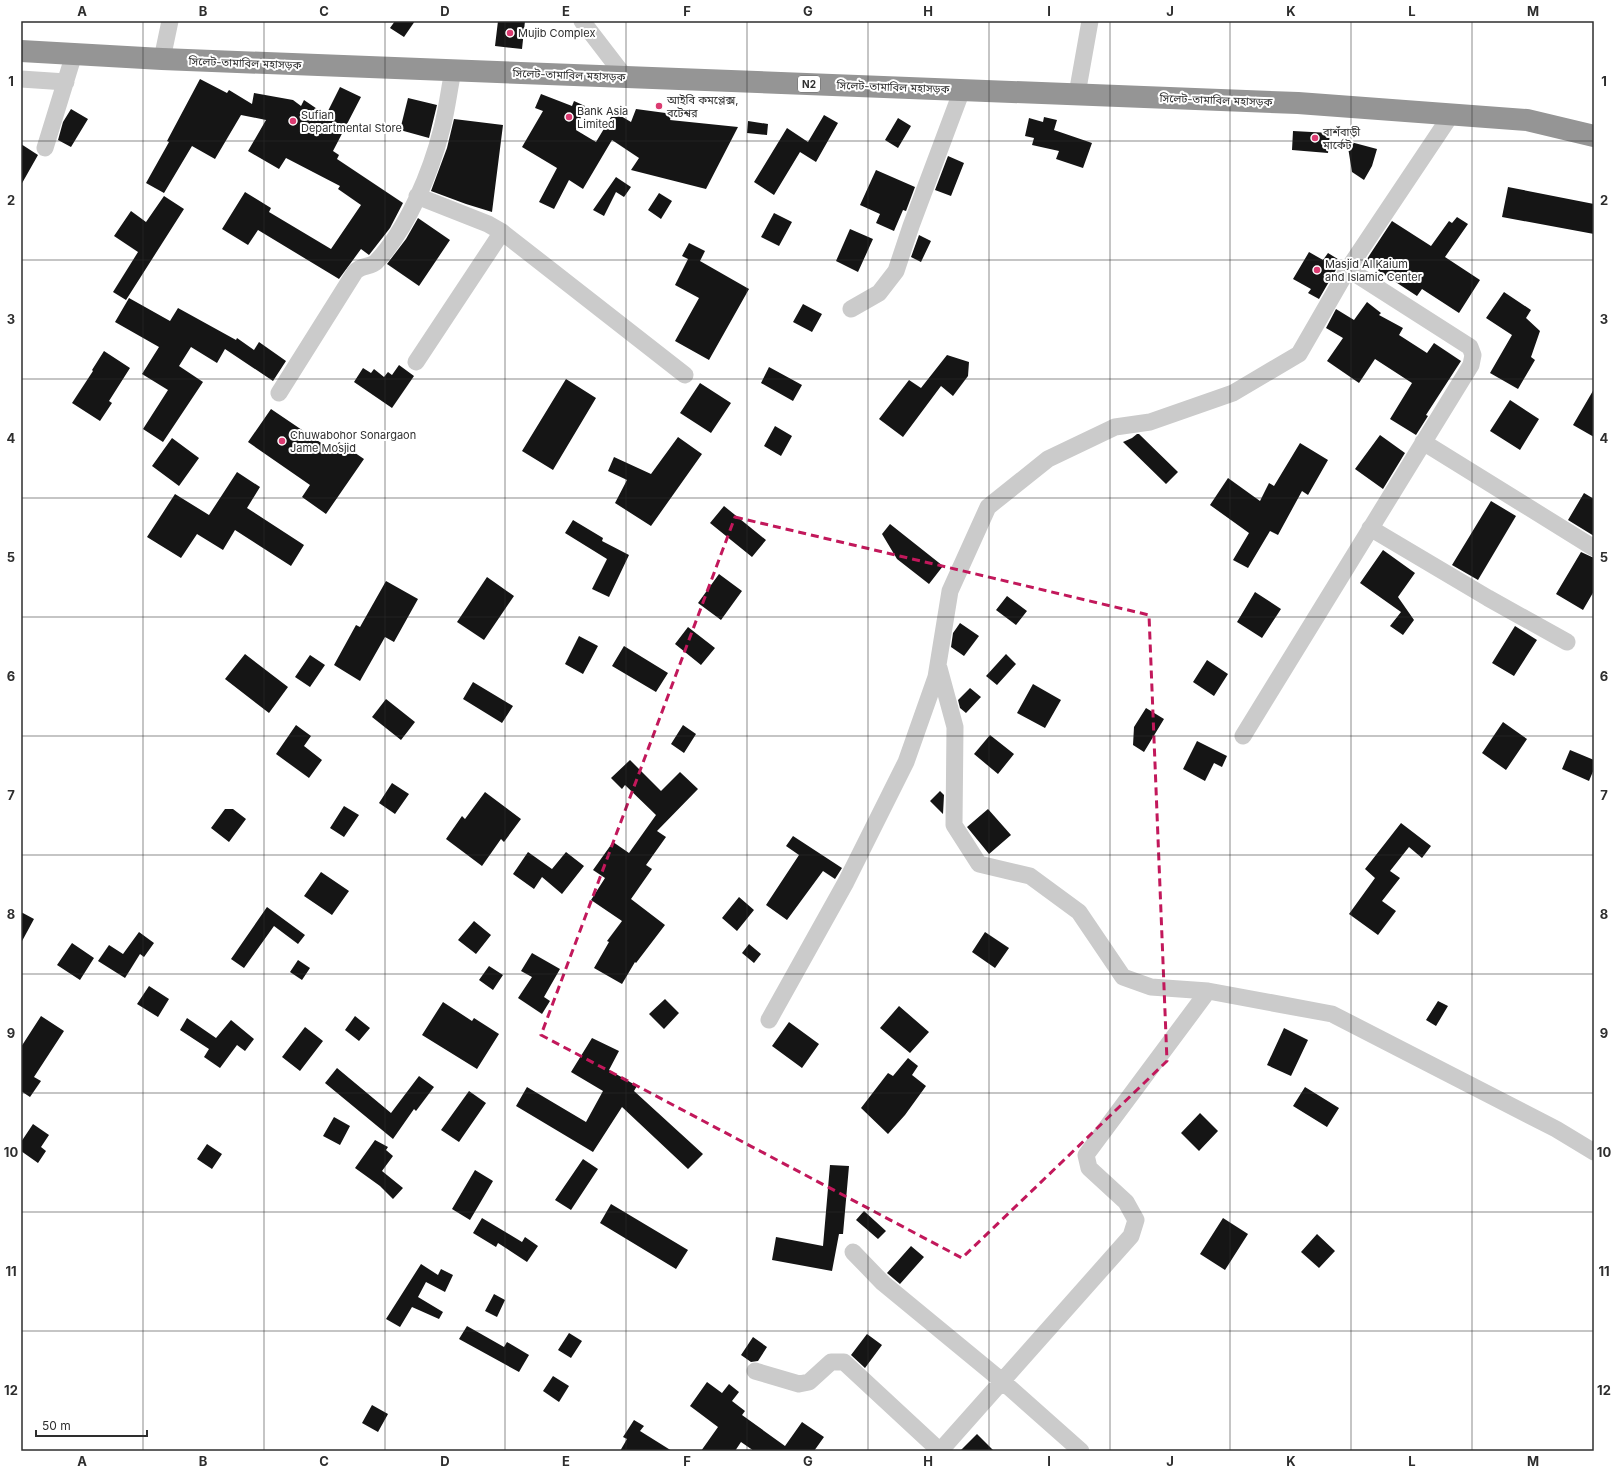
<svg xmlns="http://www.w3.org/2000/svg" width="1615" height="1472" font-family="Inter,'Noto Sans Bengali',sans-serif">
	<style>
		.building { fill: #151515 }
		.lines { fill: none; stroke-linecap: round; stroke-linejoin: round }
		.street { stroke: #cbcbcb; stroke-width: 17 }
		.highway { stroke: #959595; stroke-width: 22 }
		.marked { fill: none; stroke: #c2185b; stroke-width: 3; stroke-dasharray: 8 5; stroke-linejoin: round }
		.grid { fill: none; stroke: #2e2e2e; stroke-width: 1; stroke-opacity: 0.55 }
		.poi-dot { fill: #db3b71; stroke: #fff; stroke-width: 1.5 }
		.labels { text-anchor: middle; stroke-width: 4; stroke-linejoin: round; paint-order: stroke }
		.shield { fill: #fff; stroke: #6d6d6d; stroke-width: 1 }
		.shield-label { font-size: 10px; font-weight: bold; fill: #2e2e2e }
		.poi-label { font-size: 11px; fill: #2e2e2e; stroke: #fff; text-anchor: start }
		.street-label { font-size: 11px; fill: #2e2e2e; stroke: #fff }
		.neatline { fill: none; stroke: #2e2e2e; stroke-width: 1.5 }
		.grid-label { font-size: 13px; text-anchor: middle; font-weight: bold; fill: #2e2e2e }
	</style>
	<rect width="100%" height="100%" fill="#fff"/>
	<path class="building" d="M395,21H415L404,37L390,28Z
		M498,21H525L522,49L495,46Z
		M200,79L227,93L229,90L252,104L254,93L293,100L301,106L304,100L326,115L340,87L361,97L333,151L339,155L337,159L403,203L390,228L369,255L361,249L339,279L258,230L248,245L222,229L245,192L271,208L269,212L331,249L361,205L338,189L340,186L286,158L279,169L248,151L266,120L241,115L215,159L192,146L164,193L146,183L169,142L167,141Z
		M541,94L572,106L574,101L585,106L576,130L596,142L614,112L631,122L636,109L673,114L670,120L738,127L706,189L631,170L639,158L612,140L583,189L569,180L554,209L539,202L557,168L522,147L543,111L535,108Z
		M408,98L437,105L429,138L400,130Z
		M71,109L88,119L71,147L58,140L63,122Z
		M824,115L838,123L816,162L800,152L774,195L754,182L787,128L808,142Z
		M1044,117L1057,120L1054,130L1092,143L1083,168L1056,159L1059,151L1032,145L1034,138L1025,136L1029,118L1043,122Z
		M898,118L911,126L898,148L885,140Z
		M454,119L503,125L492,212L466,204L431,191L447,148Z
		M748,121L768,124L767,135L747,133Z
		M1293,131L1330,133L1328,153L1292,150Z
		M1347,141L1377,149L1372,166L1364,180L1352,172Z
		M21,144L38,155L21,185Z
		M948,156L964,163L951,196L935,190Z
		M876,170L915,187L906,211L903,210L894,231L876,223L880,214L860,205Z
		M616,177L631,187L624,197L616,192L604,216L593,210Z
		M1508,187L1594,204V234L1502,217Z
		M659,193L672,201L661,219L648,210Z
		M164,196L184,209L126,300L113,292L138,252L114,236L131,211L146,222Z
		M774,213L792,222L779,246L761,237Z
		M1457,217L1468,224L1445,257L1480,280L1459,313L1422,289L1417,296L1365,262L1392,221L1431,246L1449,221L1452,223Z
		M418,218L450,240L419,286L387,264L406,239Z
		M850,229L873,239L858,272L836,261Z
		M919,235L931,241L921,262L911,257Z
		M689,243L705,251L700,261L749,289L709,360L675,341L699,298L675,285L688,259L682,256Z
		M1309,252L1323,260L1328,253L1341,261L1319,299L1308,293L1311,289L1293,279Z
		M1504,292L1531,310L1526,318L1540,331L1531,357L1535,360L1518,389L1490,373L1512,335L1486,318Z
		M129,298L170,321L178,308L236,340L237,338L254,350L259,342L286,361L273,381L225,349L217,363L191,347L179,366L203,382L163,442L143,429L168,390L142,374L159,347L115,322Z
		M1367,302L1381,313L1379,315L1403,328L1399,335L1427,353L1434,343L1461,361L1426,415L1428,416L1416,435L1390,419L1412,383L1375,359L1359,383L1327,361L1343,338L1326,328L1336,309L1354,320Z
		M803,304L822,314L812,332L793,322Z
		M104,351L130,368L109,401L112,403L100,421L72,403L93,371L92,370Z
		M947,355L969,362L968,376L953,396L941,386L903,437L879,419L909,380L921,388Z
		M399,365L414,376L392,408L354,382L363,368L371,373L374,369L384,377L388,372L392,375Z
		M769,367L802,385L793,401L761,383Z
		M566,379L596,398L553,470L522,451Z
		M700,383L731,403L711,433L680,413Z
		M1594,389V437L1573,425Z
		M1510,400L1539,419L1520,450L1490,431Z
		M271,409L333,451L339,442L364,459L326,514L302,497L310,485L248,442Z
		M775,426L792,436L781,456L764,446Z
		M1137,434H1139L1178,472L1166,484L1123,442L1132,438Z
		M1380,435L1405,453L1383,489L1355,469Z
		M678,437L702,454L651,526L615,503L627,480L608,471L614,457L651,474Z
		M172,438L199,458L179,486L152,466Z
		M1300,443L1328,460L1308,495L1302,491L1278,535L1270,531L1248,568L1233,560L1249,533L1210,505L1228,478L1260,501L1269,483L1274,486Z
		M237,472L260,487L247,508L304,545L291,566L235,530L223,550L197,534L181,558L147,537L175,494L209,515Z
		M1584,493L1594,499V536L1568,520Z
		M1491,501L1516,516L1478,580L1452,565Z
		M724,506L766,540L752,557L710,523Z
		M573,520L603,538L602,541L629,555L609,597L592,589L607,559L565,533Z
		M890,524L943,566L929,584L897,559L882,534Z
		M1383,550L1415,573L1398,597L1414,620L1403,635L1390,626L1401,612L1360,583Z
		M1581,552L1594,558V591L1583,610L1556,594Z
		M719,574L742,591L721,620L698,603Z
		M487,577L514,596L484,640L457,622Z
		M386,581L418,599L394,642L385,637L360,681L334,665L356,625L360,627Z
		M1255,592L1281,609L1262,638L1237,622Z
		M1007,596L1027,611L1016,625L996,610Z
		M960,623L979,636L964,656L951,647L953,633Z
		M1515,626L1537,640L1514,676L1492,663Z
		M688,627L715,648L701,665L675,644Z
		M579,636L598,646L583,674L565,664Z
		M624,646L668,673L656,692L612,666Z
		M245,654L288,687L269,713L225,679Z
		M1006,654L1016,664L997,685L986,676Z
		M310,655L325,665L310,687L295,677Z
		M1207,660L1228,674L1214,696L1193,682Z
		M473,682L513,706L502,723L463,699Z
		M1033,684L1061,700L1045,728L1017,713Z
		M970,688L981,697L966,713L960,708L958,700Z
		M386,699L415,722L401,740L372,717Z
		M1146,708L1164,719L1144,752L1133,745L1134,727Z
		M1503,722L1527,739L1506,770L1482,753Z
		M296,725L311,736L304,746L322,760L309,778L276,754Z
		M683,725L696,734L684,753L671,744Z
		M990,735L1014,754L998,774L974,754Z
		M1197,741L1227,756L1222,767L1214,763L1205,781L1183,769Z
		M1570,750L1594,760V769L1589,781L1562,769Z
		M630,760L661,791L680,772L698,789L657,831L666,837L646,865L652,869L631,899L665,925L636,963L635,962L622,984L594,968L609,942L607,941L622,921L591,900L605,878L593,870L613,842L629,853L656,815L625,785L622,789L611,778Z
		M392,783L409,794L395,814L379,803Z
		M940,791L944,795L943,814L930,801Z
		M485,792L521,819L504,842L501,839L482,866L446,839L462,816L465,819Z
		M344,806L359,815L344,837L330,828Z
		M225,809H233L246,819L229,842L211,828Z
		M988,809L1011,835L989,854L967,827Z
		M1401,823L1431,846L1422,858L1409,847L1390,871L1400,878L1382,901L1396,911L1378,935L1349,914L1375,878L1365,869Z
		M793,836L842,868L835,879L823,871L787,920L766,905L799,855L786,846Z
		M528,852L552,869L566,852L584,866L562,894L542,877L534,889L513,874Z
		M321,872L349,891L332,915L304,896Z
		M739,897L754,910L737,931L722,918Z
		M267,907L305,935L298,944L274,926L244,968L231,959Z
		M21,912L34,919L21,943Z
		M474,921L491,935L476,954L458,940Z
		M139,932L154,943L144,957L140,954L125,978L98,961L109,945L123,954Z
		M985,932L1009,948L995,968L972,952Z
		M72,943L94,958L80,980L57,965Z
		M749,944L761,954L754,963L742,953Z
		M532,953L560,969L544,997L550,1001L542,1014L518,998L532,977L521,971Z
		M298,960L310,968L302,980L290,972Z
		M489,966L503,975L493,990L479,980Z
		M149,986L169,999L158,1017L137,1004Z
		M665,999L679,1013L664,1029L649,1014Z
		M1438,1001L1448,1006L1436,1026L1426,1020Z
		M443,1002L472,1021L474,1018L499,1034L477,1069L422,1035Z
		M899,1006L929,1032L910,1053L880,1028Z
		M41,1016L64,1031L34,1077L41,1081L30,1097L21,1091V1047Z
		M355,1016L370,1028L359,1041L345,1030Z
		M187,1018L216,1038L231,1020L254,1039L245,1051L237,1045L220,1068L204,1057L209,1049L180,1030Z
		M789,1022L819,1044L802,1068L772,1046Z
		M305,1027L323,1041L300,1071L282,1057Z
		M1284,1028L1308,1040L1291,1076L1267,1065Z
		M592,1038L619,1051L609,1070L637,1086L634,1091L703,1154L688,1169L622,1107L593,1152L516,1106L527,1087L586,1122L603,1091L571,1072Z
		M908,1058L918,1066L912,1075L926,1086L905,1115L888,1134L861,1108L888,1073L893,1076Z
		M337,1068L391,1113L419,1076L434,1087L416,1111L414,1109L393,1139L325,1083Z
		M1305,1087L1339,1108L1327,1127L1293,1106Z
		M469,1091L486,1103L459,1142L441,1130Z
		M1200,1113L1218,1131L1199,1151L1181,1133Z
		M334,1117L350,1126L340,1145L323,1136Z
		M33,1124L49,1135L41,1147L46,1151L38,1163L21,1151V1142Z
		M375,1140L388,1147L386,1150L393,1156L382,1171L403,1188L393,1199L380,1186L355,1168Z
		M207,1144L222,1154L212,1169L197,1159Z
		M583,1159L598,1169L571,1210L555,1200Z
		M830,1165L849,1166L843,1234H839L832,1271L772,1260L776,1237L823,1246Z
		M475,1170L493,1181L470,1220L452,1209Z
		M611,1204L688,1250L676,1269L600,1223Z
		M864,1211L886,1231L878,1239L856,1220Z
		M482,1218L522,1242L525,1237L538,1246L527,1262L498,1243L496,1247L473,1233Z
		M1223,1218L1248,1234L1225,1270L1200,1254Z
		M1317,1234L1335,1251L1319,1268L1301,1252Z
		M911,1246L924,1257L900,1284L887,1273Z
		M421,1264L438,1275L441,1269L453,1275L445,1292L426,1282L418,1297L443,1312L439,1319L412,1307L400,1327L386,1319Z
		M494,1294L505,1300L497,1317L485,1311Z
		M467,1326L504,1347L507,1342L529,1355L519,1372L459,1339Z
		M569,1333L582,1341L571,1358L558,1350Z
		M867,1334L882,1345L865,1368L851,1355Z
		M753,1337L767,1347L758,1361L751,1362L741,1355Z
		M553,1376L569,1386L559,1402L543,1391Z
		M707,1382L722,1393L729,1384L739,1392L732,1401L745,1411L742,1415L785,1446L802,1422L824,1437L814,1451H754L741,1442L735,1451H701L718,1427L690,1406Z
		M372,1405L388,1414L378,1432L362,1423Z
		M634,1420L644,1426L640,1431L672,1451H620L627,1439L623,1437Z
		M977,1434L994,1451H960Z"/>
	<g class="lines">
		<path class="street" d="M582,21L625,77
			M162,59L170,21
			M21,79L66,82
			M1077,94L1090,21
			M45,148L74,54
			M417,196L488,224L502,232L685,375
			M851,309L879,293L896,271L911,226L962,90
			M416,362L502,232
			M279,393L355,272C361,265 371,267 376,262C408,228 431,172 442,128C447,109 449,90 453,71
			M1423,442L1594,548
			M1370,528L1488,598L1567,642
			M939,668L955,727L954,825L979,864L1030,876L1079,912L1123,977L1151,987L1208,991L1332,1014L1556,1129L1594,1152
			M1243,736L1471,365L1473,355L1470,347L1348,269
			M769,1020L846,882L906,762L936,677L950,591L988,507L1048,459L1115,427L1150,422L1233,393L1299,354L1348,269L1451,115
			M853,1252L883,1283L1002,1381L1081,1451
			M755,1371L799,1384L809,1382L831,1362H844L940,1451
			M940,1451L1131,1236L1136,1220L1126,1202L1089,1168L1086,1155L1208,991"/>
		<path class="highway" d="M21,51L162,59L1298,103L1527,120L1594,136"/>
	</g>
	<path class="marked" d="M735,517L1149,615L1167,1061L962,1258L541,1035Z"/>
	<path class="grid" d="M143,21V1451M264,21V1451M385,21V1451M505,21V1451M626,21V1451M747,21V1451M868,21V1451M989,21V1451M1110,21V1451M1230,21V1451M1351,21V1451M1472,21V1451M21,141H1594M21,260H1594M21,379H1594M21,498H1594M21,617H1594M21,736H1594M21,855H1594M21,974H1594M21,1093H1594M21,1212H1594M21,1331H1594"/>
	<g class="poi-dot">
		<circle cx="510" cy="33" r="4"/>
		<circle cx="659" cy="106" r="4"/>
		<circle cx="569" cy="117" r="4"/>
		<circle cx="293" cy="121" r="4"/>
		<circle cx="1315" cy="138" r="4"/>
		<circle cx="1317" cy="270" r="4"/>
		<circle cx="282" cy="441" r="4"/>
	</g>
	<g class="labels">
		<rect class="shield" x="798" y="76" width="22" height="16" rx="3"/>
		<g class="shield-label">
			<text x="809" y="88">N2</text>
		</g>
		<g class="poi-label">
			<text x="518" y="37">Mujib Complex</text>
			<text x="667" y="104">আইবি কমপ্লেক্স,<tspan x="667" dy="13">বটেশ্বর</tspan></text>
			<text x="577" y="115">Bank Asia<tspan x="577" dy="13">Limited</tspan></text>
			<text x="301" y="119">Sufian<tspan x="301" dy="13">Departmental Store</tspan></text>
			<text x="1323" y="136">বাশঁবাড়ী<tspan x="1323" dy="13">মার্কেট</tspan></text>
			<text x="1325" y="268">Masjid Al Kaium<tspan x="1325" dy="13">and Islamic Center</tspan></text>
			<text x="290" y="439">Chuwabohor Sonargaon<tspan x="290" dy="13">Jame Mosjid</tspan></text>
		</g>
		<g class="street-label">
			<text transform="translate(245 63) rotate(2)" y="4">সিলেট-তামাবিল মহাসড়ক</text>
			<text transform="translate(569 75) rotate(2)" y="4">সিলেট-তামাবিল মহাসড়ক</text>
			<text transform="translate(893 87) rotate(2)" y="4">সিলেট-তামাবিল মহাসড়ক</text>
			<text transform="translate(1216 100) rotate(2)" y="4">সিলেট-তামাবিল মহাসড়ক</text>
		</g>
	</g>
	<rect width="1615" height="1472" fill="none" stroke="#ffffff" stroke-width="44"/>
	<path d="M36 1430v6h111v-6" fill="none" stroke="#2e2e2e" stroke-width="2"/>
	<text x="42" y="1430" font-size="12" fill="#2e2e2e" stroke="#ffffff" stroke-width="3" paint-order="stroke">50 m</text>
	<rect x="22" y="22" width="1571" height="1428" class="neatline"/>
	<g class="grid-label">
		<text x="82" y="16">A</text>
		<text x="203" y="16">B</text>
		<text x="324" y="16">C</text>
		<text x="445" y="16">D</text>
		<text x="566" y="16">E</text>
		<text x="687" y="16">F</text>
		<text x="808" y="16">G</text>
		<text x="928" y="16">H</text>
		<text x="1049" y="16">I</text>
		<text x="1170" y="16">J</text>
		<text x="1291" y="16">K</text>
		<text x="1412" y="16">L</text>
		<text x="1533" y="16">M</text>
		<text x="11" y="86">1</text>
		<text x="1604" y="86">1</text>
		<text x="11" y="205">2</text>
		<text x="1604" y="205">2</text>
		<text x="11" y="324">3</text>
		<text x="1604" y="324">3</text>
		<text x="11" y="443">4</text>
		<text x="1604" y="443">4</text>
		<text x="11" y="562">5</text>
		<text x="1604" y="562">5</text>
		<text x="11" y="681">6</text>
		<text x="1604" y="681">6</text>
		<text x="11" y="800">7</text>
		<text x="1604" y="800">7</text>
		<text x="11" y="919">8</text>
		<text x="1604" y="919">8</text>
		<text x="11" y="1038">9</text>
		<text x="1604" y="1038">9</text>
		<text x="11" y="1157">10</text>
		<text x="1604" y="1157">10</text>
		<text x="11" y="1276">11</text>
		<text x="1604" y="1276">11</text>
		<text x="11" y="1395">12</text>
		<text x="1604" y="1395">12</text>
		<text x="82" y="1466">A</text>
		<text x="203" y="1466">B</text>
		<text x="324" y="1466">C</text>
		<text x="445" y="1466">D</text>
		<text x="566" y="1466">E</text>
		<text x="687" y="1466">F</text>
		<text x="808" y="1466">G</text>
		<text x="928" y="1466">H</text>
		<text x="1049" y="1466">I</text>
		<text x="1170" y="1466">J</text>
		<text x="1291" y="1466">K</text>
		<text x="1412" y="1466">L</text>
		<text x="1533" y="1466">M</text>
	</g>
</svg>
